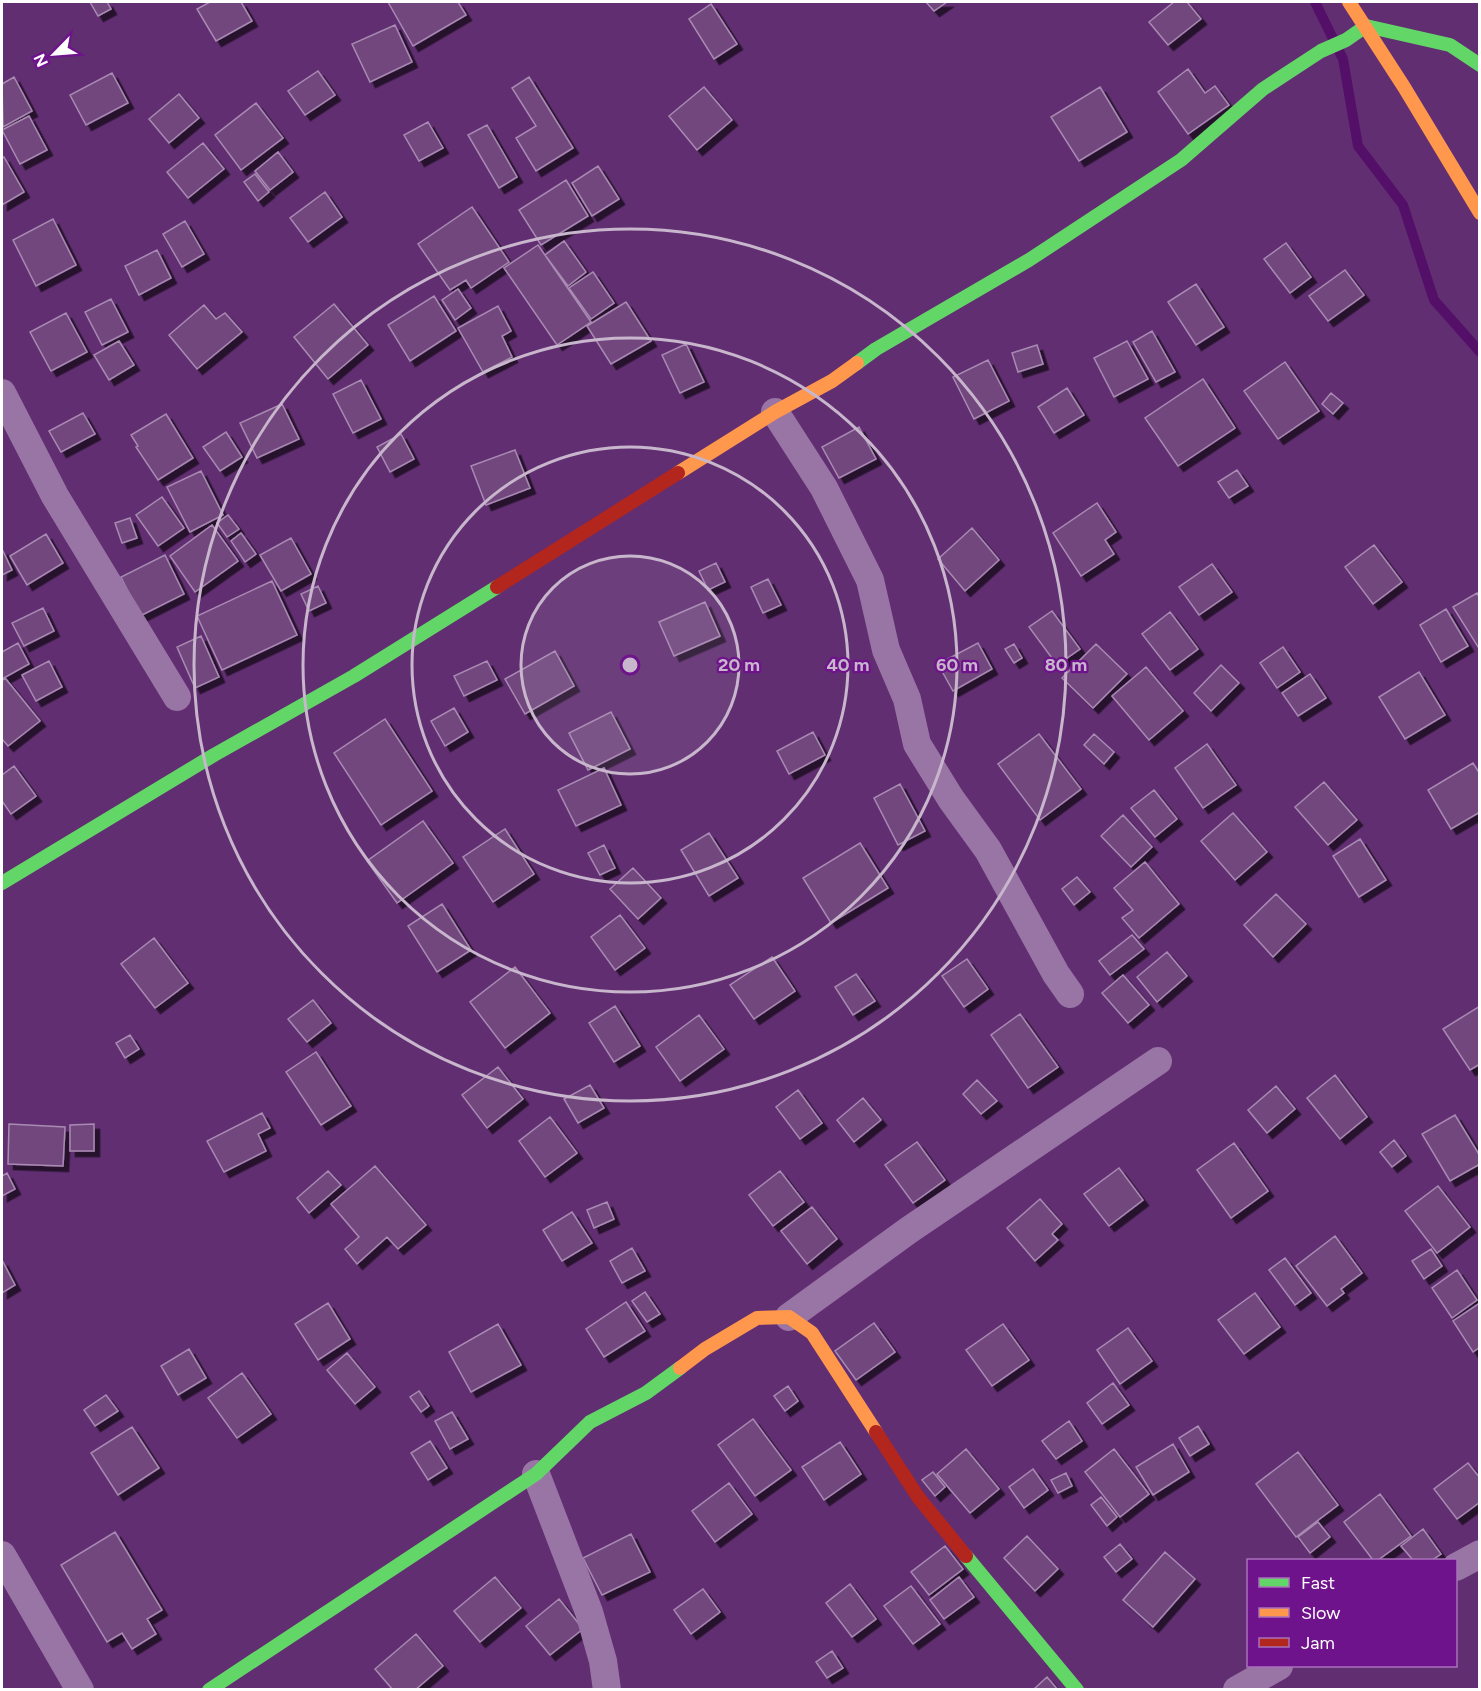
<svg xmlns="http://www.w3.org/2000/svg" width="1481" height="1691" font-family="Figtree,sans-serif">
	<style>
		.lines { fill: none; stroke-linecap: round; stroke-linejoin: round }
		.stream { stroke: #540f69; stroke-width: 10 }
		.building { fill: #71477e; stroke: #a98ab3; stroke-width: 1.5; filter: url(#shadow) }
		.street { stroke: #9975a5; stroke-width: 28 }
		.fast { stroke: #63d668; stroke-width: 14 }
		.slow { stroke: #ff974d; stroke-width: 14 }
		.jam { stroke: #b3261e; stroke-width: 14 }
		.ring { fill: none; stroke: #c8b6cd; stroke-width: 3 }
		.centre { fill: #c8b6cd; stroke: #6f138c; stroke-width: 3 }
		.ring-label { font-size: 18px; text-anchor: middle; font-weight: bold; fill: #c8b6cd; stroke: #6f138c; stroke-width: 4.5; stroke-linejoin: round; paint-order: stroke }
	</style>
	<defs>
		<filter id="shadow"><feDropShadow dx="5.5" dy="5.5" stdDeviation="0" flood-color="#0009"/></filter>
	</defs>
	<rect width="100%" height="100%" fill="#612e71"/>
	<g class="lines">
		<path class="stream" d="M1315,2L1343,59L1358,146L1403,205L1434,300L1480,352"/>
	</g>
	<path class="building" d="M90,2H107L111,9L98,16Z
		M210,2H241L252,21L216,41L197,9Z
		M388,2H458L466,15L413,46Z
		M926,2H947L934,11Z
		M1174,2H1187L1201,19L1168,45L1149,22Z
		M711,4L737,44L714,59L689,19Z
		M395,25L412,62L370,82L352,44Z
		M1188,69L1205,93L1215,86L1229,105L1188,134L1158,92Z
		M318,71L335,95L305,115L288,91Z
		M112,73L128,103L86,125L70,95Z
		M14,77L32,111L3,127L2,84Z
		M529,77L573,148L536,171L516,138L536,126L512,88Z
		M704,87L732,120L697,150L669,116Z
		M1100,87L1127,132L1079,161L1051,117Z
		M179,94L199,118L169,143L149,119Z
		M256,103L283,138L241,170L215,135Z
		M29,116L47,150L20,164L2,130Z
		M428,122L443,148L419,161L404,135Z
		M487,125L517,177L499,188L468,135Z
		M203,143L224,169L188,198L167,172Z
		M278,152L293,172L270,190L255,171Z
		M4,157L24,192L2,205V158Z
		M598,166L619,199L592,216L572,183Z
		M255,174L269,192L258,201L244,182Z
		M566,180L588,216L541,245L519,210Z
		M325,192L342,217L308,242L290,218Z
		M472,207L509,262L471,288L466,280L450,290L418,244Z
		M53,219L76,265L36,286L13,240Z
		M185,221L204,254L182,267L163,234Z
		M564,241L586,272L568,286L545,255Z
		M1286,243L1311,277L1290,293L1264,259Z
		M538,245L591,322L557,345L504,268Z
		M157,250L171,278L139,295L125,266Z
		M1345,270L1364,295L1328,321L1309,296Z
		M593,272L614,303L591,319L569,288Z
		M1196,284L1224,327L1196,345L1168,302Z
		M458,289L471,308L455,320L442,300Z
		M434,296L456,331L410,361L388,325Z
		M111,299L128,332L102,345L85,312Z
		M626,302L651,341L611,364L587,326Z
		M334,304L368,345L328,379L294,337Z
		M204,305L216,319L225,313L242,332L197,369L169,335Z
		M498,306L511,331L502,336L512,357L483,372L458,328Z
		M66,313L87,352L51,371L30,332Z
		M1152,331L1175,372L1156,382L1133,342Z
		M119,341L134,365L109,380L94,355Z
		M1127,341L1148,379L1114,397L1094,358Z
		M686,344L704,382L680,393L662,355Z
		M1037,345L1043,364L1018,372L1012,353Z
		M988,360L1009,401L974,419L953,377Z
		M1285,362L1319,411L1278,439L1244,391Z
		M1203,379L1235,428L1178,466L1145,418Z
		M361,380L381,419L353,433L333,394Z
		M1067,388L1084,415L1054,433L1038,407Z
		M1331,393L1343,403L1333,414L1322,404Z
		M282,404L299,439L257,458L240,423Z
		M83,413L95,434L61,452L49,431Z
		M166,414L193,458L158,480L136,447L138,446L131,435Z
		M859,427L876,459L839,478L822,447Z
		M226,432L242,457L220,471L203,447Z
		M401,434L414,459L390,472L377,447Z
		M515,450L530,488L486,505L471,466Z
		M1237,470L1248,486L1229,498L1218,482Z
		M201,471L223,515L190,532L167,487Z
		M162,497L184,528L158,546L136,515Z
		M1097,503L1116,532L1105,540L1114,554L1081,576L1053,533Z
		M228,515L239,529L227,537L217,523Z
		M130,518L137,538L122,543L115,523Z
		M212,525L238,561L195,592L170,556Z
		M972,528L999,560L965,591L938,559Z
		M241,533L256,554L245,562L231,541Z
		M46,534L63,563L27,585L10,556Z
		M291,538L311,574L281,591L260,555Z
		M1374,545L1402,582L1373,604L1345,567Z
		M2,549L12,570L2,575Z
		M165,555L184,594L140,616L121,577Z
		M716,563L725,582L708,590L699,571Z
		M1212,564L1232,592L1199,615L1179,587Z
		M768,579L781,605L763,613L751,587Z
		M272,581L297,635L222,670L197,616Z
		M318,586L326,603L309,611L301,594Z
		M1477,593L1480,598V650L1453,607Z
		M705,602L720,636L674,656L659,622Z
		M43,608L54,631L24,646L12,623Z
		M1446,609L1468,646L1441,662L1420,625Z
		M1052,611L1080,649L1057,665L1029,627Z
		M1170,612L1198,649L1170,670L1142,634Z
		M201,636L219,677L195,688L177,647Z
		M18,643L29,664L2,679V652Z
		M978,643L992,669L953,691L938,664Z
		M1014,644L1022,658L1014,663L1005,649Z
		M1096,644L1127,674L1093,708L1062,678Z
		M1283,647L1300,672L1277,688L1260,663Z
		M555,651L574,686L525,714L505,679Z
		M49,661L62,687L36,701L22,675Z
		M487,661L497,680L464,696L454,676Z
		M1221,665L1239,683L1211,711L1194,693Z
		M1146,667L1183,711L1149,740L1112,696Z
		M1419,672L1445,715L1405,739L1379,697Z
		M1310,674L1326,698L1298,716L1282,693Z
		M5,678L40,721L8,746L2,739V681Z
		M454,708L468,732L445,746L431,721Z
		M611,712L630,749L588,770L569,733Z
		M385,719L432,791L381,825L334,753Z
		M813,732L825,755L789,774L777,751Z
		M1039,734L1081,789L1040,820L998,764Z
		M1094,734L1114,752L1104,764L1084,745Z
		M1207,744L1236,785L1203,808L1175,768Z
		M1473,763L1480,774V812L1451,829L1428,790Z
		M14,766L36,796L11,814L2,801V775Z
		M604,768L621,805L576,826L558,790Z
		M1324,782L1357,820L1328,845L1295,807Z
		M900,784L925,831L898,845L874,798Z
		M1154,790L1177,819L1155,837L1131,808Z
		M1233,813L1267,852L1235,880L1201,841Z
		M1123,815L1152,847L1131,867L1101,836Z
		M423,821L453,863L397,903L367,861Z
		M505,829L534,874L493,902L463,857Z
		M709,833L738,878L709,896L681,850Z
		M1360,839L1386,880L1359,897L1333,856Z
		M860,843L888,888L831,923L803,878Z
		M604,845L615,868L600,875L588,853Z
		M1145,862L1179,904L1139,938L1122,918L1133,910L1114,888Z
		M633,868L661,898L638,919L610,889Z
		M1077,877L1090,892L1074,905L1062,889Z
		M1276,894L1306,924L1273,957L1244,925Z
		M442,904L471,950L437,972L408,926Z
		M620,915L645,948L615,970L591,937Z
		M1132,935L1144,949L1110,975L1099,961Z
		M154,938L188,983L155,1008L121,964Z
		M1167,952L1187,976L1157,1002L1137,977Z
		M772,957L795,991L754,1019L730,985Z
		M967,959L988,989L964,1007L942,976Z
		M515,967L550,1013L505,1048L470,1002Z
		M856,974L875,1001L853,1015L835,987Z
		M1123,975L1149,1005L1128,1023L1102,993Z
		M313,1000L331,1023L307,1042L288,1019Z
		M615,1006L640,1046L614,1062L589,1023Z
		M1480,1006V1064L1470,1070L1443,1029Z
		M1020,1014L1058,1067L1028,1088L991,1035Z
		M699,1015L724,1049L680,1081L656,1047Z
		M130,1035L139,1049L125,1058L116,1043Z
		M316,1052L351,1106L321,1125L286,1072Z
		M498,1067L523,1099L487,1128L462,1095Z
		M1335,1075L1367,1117L1340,1139L1307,1098Z
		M977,1080L997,1101L981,1114L963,1094Z
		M590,1085L604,1108L578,1123L564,1099Z
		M1276,1086L1295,1109L1267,1133L1248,1110Z
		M798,1090L822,1123L800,1139L776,1107Z
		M863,1098L881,1120L854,1142L837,1120Z
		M262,1113L270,1128L258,1134L266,1151L224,1172L207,1141Z
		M1455,1115L1480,1156V1164L1450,1181L1422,1134Z
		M550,1117L577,1153L545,1177L519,1141Z
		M9,1124L65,1127L63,1166L8,1164Z
		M94,1124V1151H70V1125Z
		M1394,1140L1406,1156L1392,1167L1380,1152Z
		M917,1142L945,1180L913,1203L885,1165Z
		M1234,1143L1268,1191L1231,1218L1197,1170Z
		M375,1166L426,1225L398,1249L387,1237L357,1264L345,1249L359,1237L331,1204Z
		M1119,1168L1143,1200L1109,1226L1084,1194Z
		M328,1171L341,1185L309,1213L297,1198Z
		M780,1171L804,1202L773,1226L749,1195Z
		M7,1173L15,1189L2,1196V1176Z
		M1438,1186L1470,1227L1437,1253L1405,1211Z
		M1040,1199L1062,1224L1052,1234L1058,1240L1035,1261L1007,1228Z
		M607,1202L614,1219L594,1228L587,1210Z
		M812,1207L837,1239L807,1264L781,1231Z
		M572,1212L592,1243L562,1261L543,1230Z
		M1335,1236L1362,1273L1341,1289L1344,1293L1327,1306L1296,1266Z
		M632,1248L645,1271L622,1283L610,1261Z
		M1431,1249L1442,1266L1424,1279L1412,1261Z
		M1285,1258L1311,1293L1295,1305L1269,1270Z
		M2,1260L15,1285L2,1293Z
		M1457,1270L1477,1300L1452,1318L1432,1288Z
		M645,1292L660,1314L647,1322L632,1301Z
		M1255,1293L1280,1327L1244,1354L1218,1320Z
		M626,1302L645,1331L604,1357L586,1329Z
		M328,1303L350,1339L318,1360L295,1324Z
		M1480,1303V1347L1473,1352L1453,1321Z
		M874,1323L895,1352L856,1380L835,1351Z
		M498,1324L521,1365L471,1392L449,1352Z
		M1003,1324L1029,1360L992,1386L966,1350Z
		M1128,1328L1152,1361L1120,1384L1097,1350Z
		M189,1349L206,1378L178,1395L161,1366Z
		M347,1353L375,1387L355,1404L327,1370Z
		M242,1373L271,1414L237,1438L208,1398Z
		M1113,1383L1129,1405L1102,1424L1087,1403Z
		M788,1386L798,1401L785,1411L774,1396Z
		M419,1391L429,1406L421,1412L410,1397Z
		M106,1395L118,1411L95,1426L84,1410Z
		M452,1412L468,1439L450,1449L435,1421Z
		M753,1419L791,1470L755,1496L718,1445Z
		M1069,1421L1082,1441L1056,1459L1042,1441Z
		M1198,1426L1209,1444L1190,1456L1179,1438Z
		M132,1427L159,1468L118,1495L91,1453Z
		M430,1441L447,1468L428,1480L411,1453Z
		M840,1442L861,1474L824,1500L802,1467Z
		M1173,1444L1189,1472L1153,1495L1136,1467Z
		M966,1449L999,1489L970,1513L937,1474Z
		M1114,1449L1149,1494L1120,1517L1085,1472Z
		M1298,1452L1338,1505L1296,1537L1256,1484Z
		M1468,1463L1480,1478V1502L1457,1519L1434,1489Z
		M1033,1469L1048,1490L1024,1508L1009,1487Z
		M933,1472L945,1487L935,1496L922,1480Z
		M1066,1473L1072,1486L1058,1493L1051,1480Z
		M729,1483L752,1514L715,1542L692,1511Z
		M1380,1494L1411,1536L1378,1560H1373L1344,1522Z
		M1101,1497L1117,1517L1107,1526L1091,1505Z
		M1318,1522L1330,1537L1310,1553L1298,1537Z
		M1423,1529L1441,1554L1432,1560H1413L1401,1546Z
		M115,1532L162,1610L147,1619L156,1634L132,1649L122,1633L107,1642L61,1565Z
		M631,1534L650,1572L602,1595L583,1558Z
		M1027,1536L1058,1569L1035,1591L1004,1558Z
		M1120,1544L1132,1559L1116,1572L1104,1557Z
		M945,1546L963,1569L929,1595L911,1572Z
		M1165,1552L1195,1579L1153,1627L1123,1600Z
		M495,1577L521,1608L480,1642L454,1611Z
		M959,1577L974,1597L944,1619L930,1600Z
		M850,1584L876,1619L852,1637L826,1603Z
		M911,1586L940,1624L913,1644L884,1606Z
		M703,1589L720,1612L691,1634L674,1610Z
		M559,1599L583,1629L550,1655L526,1626Z
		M416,1634L443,1666L415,1690H393L375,1669Z
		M832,1651L843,1668L827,1678L816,1662Z
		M1047,1677L1058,1690H1033Z"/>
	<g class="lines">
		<path class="street" d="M2,393L55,496L177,697
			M775,412L824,488L870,580L886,650L907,699L917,744L951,799L988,850L1056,974L1070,994
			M789,1317L909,1230L1158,1061
			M536,1474L589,1612L603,1661L607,1690
			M2,1555L80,1690
			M1456,1567L1480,1554
			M1237,1690L1279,1666"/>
		<path class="fast" d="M857,363L876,349L1029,260L1181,160L1263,89L1321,51L1346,40L1366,26L1450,45L1480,65
			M2,883L214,755L354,676L497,587
			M966,1556L1077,1690
			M209,1690L536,1474L590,1422L646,1393L680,1368"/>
		<path class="slow" d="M1349,2L1404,87L1480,213
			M678,473L775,412L832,381L857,363
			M680,1368L705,1349L757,1318L789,1317L812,1333L876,1432"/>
		<path class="jam" d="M497,587L678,473
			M876,1432L918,1497L966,1556"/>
	</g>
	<circle cx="630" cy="665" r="109" fill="#c8b6cd" fill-opacity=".12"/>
	<g class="ring">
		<circle cx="630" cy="665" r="109"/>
		<circle cx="630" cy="665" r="218"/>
		<circle cx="630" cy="665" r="327"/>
		<circle cx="630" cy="665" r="436"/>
	</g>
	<circle cx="630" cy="665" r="9" class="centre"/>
	<g class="ring-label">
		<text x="739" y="671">20 m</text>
		<text x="848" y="671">40 m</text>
		<text x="957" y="671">60 m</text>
		<text x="1066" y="671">80 m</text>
	</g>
	<rect width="1481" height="1691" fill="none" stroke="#ffffff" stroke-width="6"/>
	<rect x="1247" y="1559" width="210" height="108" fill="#6f138c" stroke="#a971ba" stroke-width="1.5"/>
	<rect x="1259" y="1578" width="30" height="9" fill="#63d668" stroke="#a971ba" stroke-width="1.5"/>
	<text x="1301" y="1589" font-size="18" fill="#ffffff">Fast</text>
	<rect x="1259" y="1608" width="30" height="9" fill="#ff974d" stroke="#a971ba" stroke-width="1.5"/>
	<text x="1301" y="1619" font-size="18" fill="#ffffff">Slow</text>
	<rect x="1259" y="1638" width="30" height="9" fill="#b3261e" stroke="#a971ba" stroke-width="1.5"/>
	<text x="1301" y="1649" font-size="18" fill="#ffffff">Jam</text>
	<g transform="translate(54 54) rotate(245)" stroke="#6f138c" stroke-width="4.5" paint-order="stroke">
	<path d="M0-4.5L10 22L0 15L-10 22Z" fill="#ffffff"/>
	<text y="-9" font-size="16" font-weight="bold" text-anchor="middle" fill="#ffffff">N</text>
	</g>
</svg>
